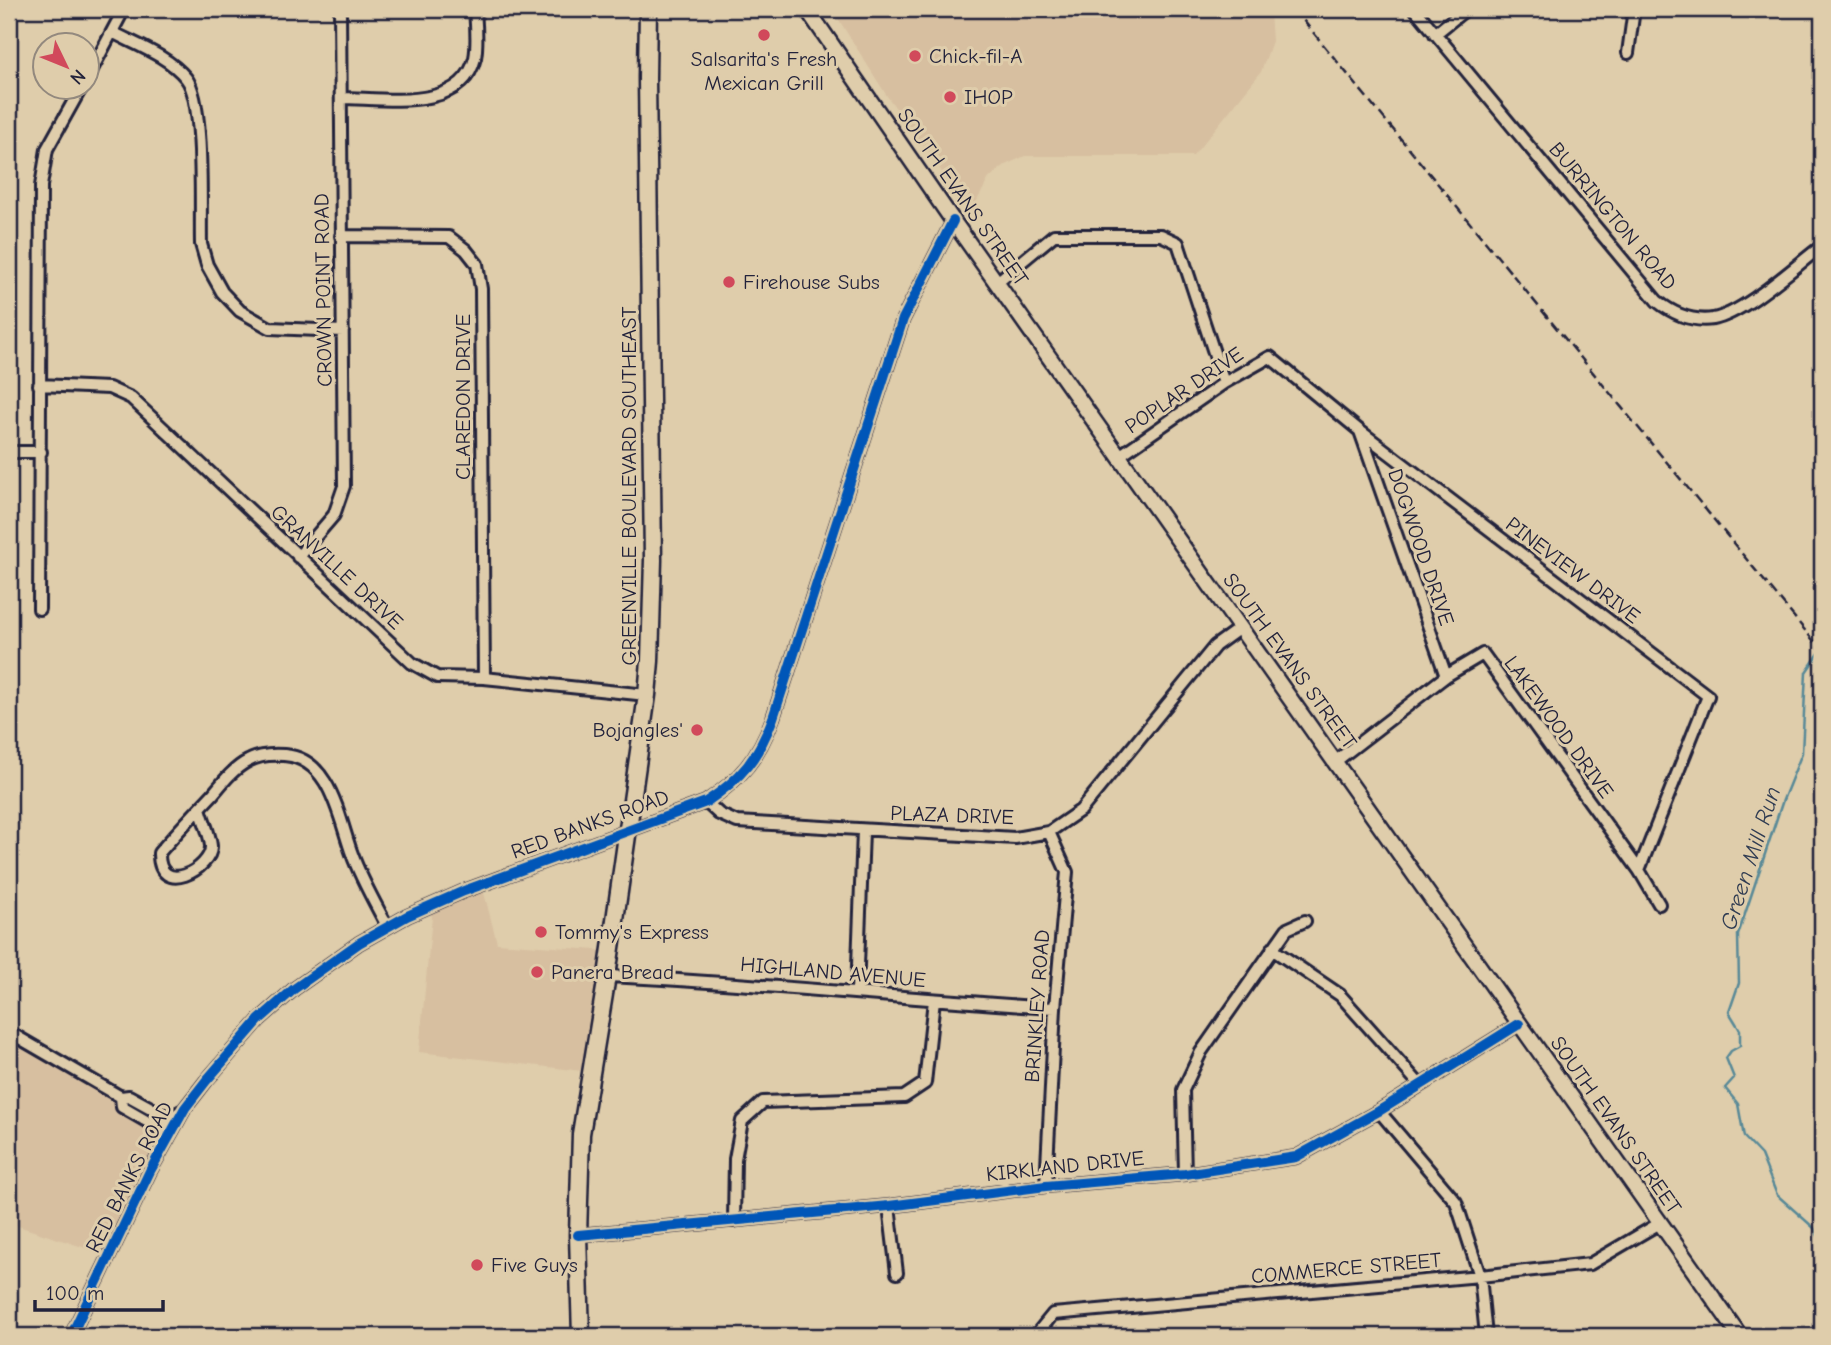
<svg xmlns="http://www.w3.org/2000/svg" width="1831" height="1345" font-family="'Comic Neue',sans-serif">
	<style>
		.built { fill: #d7bfa0 }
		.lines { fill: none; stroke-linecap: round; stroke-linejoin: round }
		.stream { stroke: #598997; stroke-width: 2.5 }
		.minor-casing { stroke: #22223b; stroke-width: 16 }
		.major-casing { stroke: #22223b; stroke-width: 19 }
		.highway-casing { stroke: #22223b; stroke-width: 21 }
		.minor { stroke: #dfcdab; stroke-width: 10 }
		.major { stroke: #dfcdab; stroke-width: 14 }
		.highway { stroke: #dfcdab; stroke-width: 16 }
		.rail { stroke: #22223b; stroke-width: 2.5; stroke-dasharray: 10 5; stroke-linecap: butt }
		.cycleway-casing { stroke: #dfcdab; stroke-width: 15 }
		.cycleway { stroke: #0057b8; stroke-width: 10 }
		.poi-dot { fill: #d1495b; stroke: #dfcdab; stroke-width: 2.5 }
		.labels { text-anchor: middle; stroke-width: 6; stroke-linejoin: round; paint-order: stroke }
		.poi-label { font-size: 21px; fill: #22223b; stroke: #dfcdab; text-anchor: start }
		.street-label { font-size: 21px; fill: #22223b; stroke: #dfcdab }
		.water-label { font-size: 23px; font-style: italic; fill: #303c52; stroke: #dfcdab }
	</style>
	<rect width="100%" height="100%" fill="#dfcdab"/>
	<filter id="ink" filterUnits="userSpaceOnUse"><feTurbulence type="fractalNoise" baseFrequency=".0143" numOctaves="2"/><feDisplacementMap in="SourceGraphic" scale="14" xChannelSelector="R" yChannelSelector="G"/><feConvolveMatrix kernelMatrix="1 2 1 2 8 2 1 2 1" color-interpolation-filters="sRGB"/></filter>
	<g filter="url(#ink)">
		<path class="built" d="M832,9H1267L1270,13L1272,41L1261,72L1193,156H1025L1005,165L989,178L971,212L887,96Z
			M482,885L497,943L611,951L591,1072L419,1052L432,917L428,907Z
			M9,1032L121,1097L123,1107L170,1135L110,1256L9,1223Z"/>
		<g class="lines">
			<path class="stream" d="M1822,649L1806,672L1802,753L1783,800L1738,935L1739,983L1729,1012L1740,1030V1046L1731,1051L1726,1058L1734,1078L1725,1088L1738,1104L1744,1137L1761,1155L1777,1195L1814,1228L1822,1244"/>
			<defs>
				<path id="minor" d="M1415,9L1657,301C1672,313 1692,322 1713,319C1745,313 1795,266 1822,246
					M112,32C137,45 168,56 186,78C205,101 200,209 201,244L207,265L222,292L240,311L270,328L343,331
					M1435,34L1466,9
					M1628,53L1634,9
					M88,77L124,9
					M341,98C383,98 462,113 475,58C478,42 476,24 475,9
					M341,236L449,237L466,250L477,264L481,289L484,678
					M997,282L1054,235H1161L1178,243L1224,383
					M39,385L109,388L131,398L412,663L437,677L484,678L647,695
					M1360,431L1446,676
					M9,452H41
					M1119,456L1224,383L1270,357L1360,431L1708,696L1639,870
					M298,557L334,515L344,486L340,9
					M39,609L41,186L47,149L81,88
					M1336,761L1446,676L1483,654L1639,870L1659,904
					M706,802L719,814L737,822L1015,838L1049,832L1081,810L1215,646L1240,628
					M200,808C203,820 210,834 211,846C212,869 158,898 159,853C176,833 195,813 213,794C223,782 234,768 248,761C259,755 272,754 284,755C331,758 339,819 352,854C361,879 375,903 387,926
					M1272,949L1340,995L1420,1085
					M607,976C757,983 906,999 1055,1008
					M857,992L863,831
					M9,1032L121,1097L129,1096L169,1118L183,1110
					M121,1097L122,1107L162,1130L175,1118
					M1379,1111L1456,1202L1480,1276L1486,1336
					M1185,1174L1183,1090L1201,1052L1287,929L1305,921
					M1046,1186L1055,1008L1067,872L1049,832
					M889,1206L897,1273
					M734,1221L735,1159L742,1121L763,1102L904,1097L925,1083L934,1000
					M578,1235L889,1206L1046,1186L1185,1174L1296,1157L1379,1111L1519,1024
					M71,1336L150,1171L185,1108L206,1081L259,1020L294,989L359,943L407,916L464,891L706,802C742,778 758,758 773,718L903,319L953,221
					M1035,1336L1053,1314L1480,1276L1590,1264L1660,1223"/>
				<path id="major" d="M807,9L953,221L1740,1336"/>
				<path id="highway" d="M581,1336L578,1235L581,1134L607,976L647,695L650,661L653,560L647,78L648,9"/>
			</defs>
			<use href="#minor" class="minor-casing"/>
			<use href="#major" class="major-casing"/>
			<use href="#highway" class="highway-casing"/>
			<use href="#minor" class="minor"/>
			<use href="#major" class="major"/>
			<use href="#highway" class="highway"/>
			<path class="rail" d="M1294,9L1822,651"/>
			<defs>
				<path id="cycleway" d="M578,1235L889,1206L1046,1186L1185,1174L1296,1157L1379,1111L1519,1024
					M71,1336L150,1171L185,1108L206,1081L259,1020L294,989L359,943L407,916L464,891L706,802C742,778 758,758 773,718L903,319L953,221"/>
			</defs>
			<use href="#cycleway" class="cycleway-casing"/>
			<use href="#cycleway" class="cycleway"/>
		</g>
	</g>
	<g class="poi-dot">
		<circle cx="764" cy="35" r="7"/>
		<circle cx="915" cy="56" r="7"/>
		<circle cx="950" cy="97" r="7"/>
		<circle cx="729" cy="282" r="7"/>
		<circle cx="697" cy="730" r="7"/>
		<circle cx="541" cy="932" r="7"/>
		<circle cx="537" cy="972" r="7"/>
		<circle cx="477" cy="1265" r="7"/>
	</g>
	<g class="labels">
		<g class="poi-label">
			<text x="929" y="63">Chick-fil-A</text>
			<text x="764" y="66" text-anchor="middle">Salsarita's Fresh<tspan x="764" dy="24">Mexican Grill</tspan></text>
			<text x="964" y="104">IHOP</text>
			<text x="743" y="289">Firehouse Subs</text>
			<text x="683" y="737" text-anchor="end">Bojangles'</text>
			<text x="555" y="939">Tommy's Express</text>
			<text x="551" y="979">Panera Bread</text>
			<text x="491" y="1272">Five Guys</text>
		</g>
		<g class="street-label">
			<text transform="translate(963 197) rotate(55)" y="7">SOUTH EVANS STREET</text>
			<text transform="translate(1613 216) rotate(50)" y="7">BURRINGTON ROAD</text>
			<text transform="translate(323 290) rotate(-91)" y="7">CROWN POINT ROAD</text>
			<text transform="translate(1184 390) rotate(-34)" y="7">POPLAR DRIVE</text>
			<text transform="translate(463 397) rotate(-90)" y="7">CLAREDON DRIVE</text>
			<text transform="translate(629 486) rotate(-90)" y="7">GREENVILLE BOULEVARD SOUTHEAST</text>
			<text transform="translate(1421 547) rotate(71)" y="7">DOGWOOD DRIVE</text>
			<text transform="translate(337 567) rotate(43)" y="7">GRANVILLE DRIVE</text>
			<text transform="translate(1573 570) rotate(37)" y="7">PINEVIEW DRIVE</text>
			<text transform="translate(1290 661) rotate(54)" y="7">SOUTH EVANS STREET</text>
			<text transform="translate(1559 727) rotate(54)" y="7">LAKEWOOD DRIVE</text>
			<text transform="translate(952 815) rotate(2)" y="7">PLAZA DRIVE</text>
			<text transform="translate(590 824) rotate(-20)" y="7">RED BANKS ROAD</text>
			<text transform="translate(833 972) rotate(5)" y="7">HIGHLAND AVENUE</text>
			<text transform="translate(1037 1006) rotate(-86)" y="7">BRINKLEY ROAD</text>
			<text transform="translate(1616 1125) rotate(55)" y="7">SOUTH EVANS STREET</text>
			<text transform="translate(1065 1166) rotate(-6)" y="7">KIRKLAND DRIVE</text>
			<text transform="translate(129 1177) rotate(-63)" y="7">RED BANKS ROAD</text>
			<text transform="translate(1346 1268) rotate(-5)" y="7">COMMERCE STREET</text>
		</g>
		<g class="water-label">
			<text transform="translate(1750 858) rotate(-72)" y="8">Green Mill Run</text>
		</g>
	</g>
	<rect width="1831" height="1345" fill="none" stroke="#dfcdab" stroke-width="35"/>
	<rect x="18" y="18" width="1796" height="1310" fill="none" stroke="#22223b" stroke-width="2.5" filter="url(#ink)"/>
	<g transform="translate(66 66) rotate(133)"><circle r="33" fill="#dfcdab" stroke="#93897e" stroke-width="2"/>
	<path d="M0-5L12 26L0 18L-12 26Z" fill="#d1495b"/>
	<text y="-10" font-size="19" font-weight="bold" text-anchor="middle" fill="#22223b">N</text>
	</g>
	<path d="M35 1300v10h128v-10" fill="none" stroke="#22223b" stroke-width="3.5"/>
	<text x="46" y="1300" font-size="21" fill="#22223b" stroke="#dfcdab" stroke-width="5" paint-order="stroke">100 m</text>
</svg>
